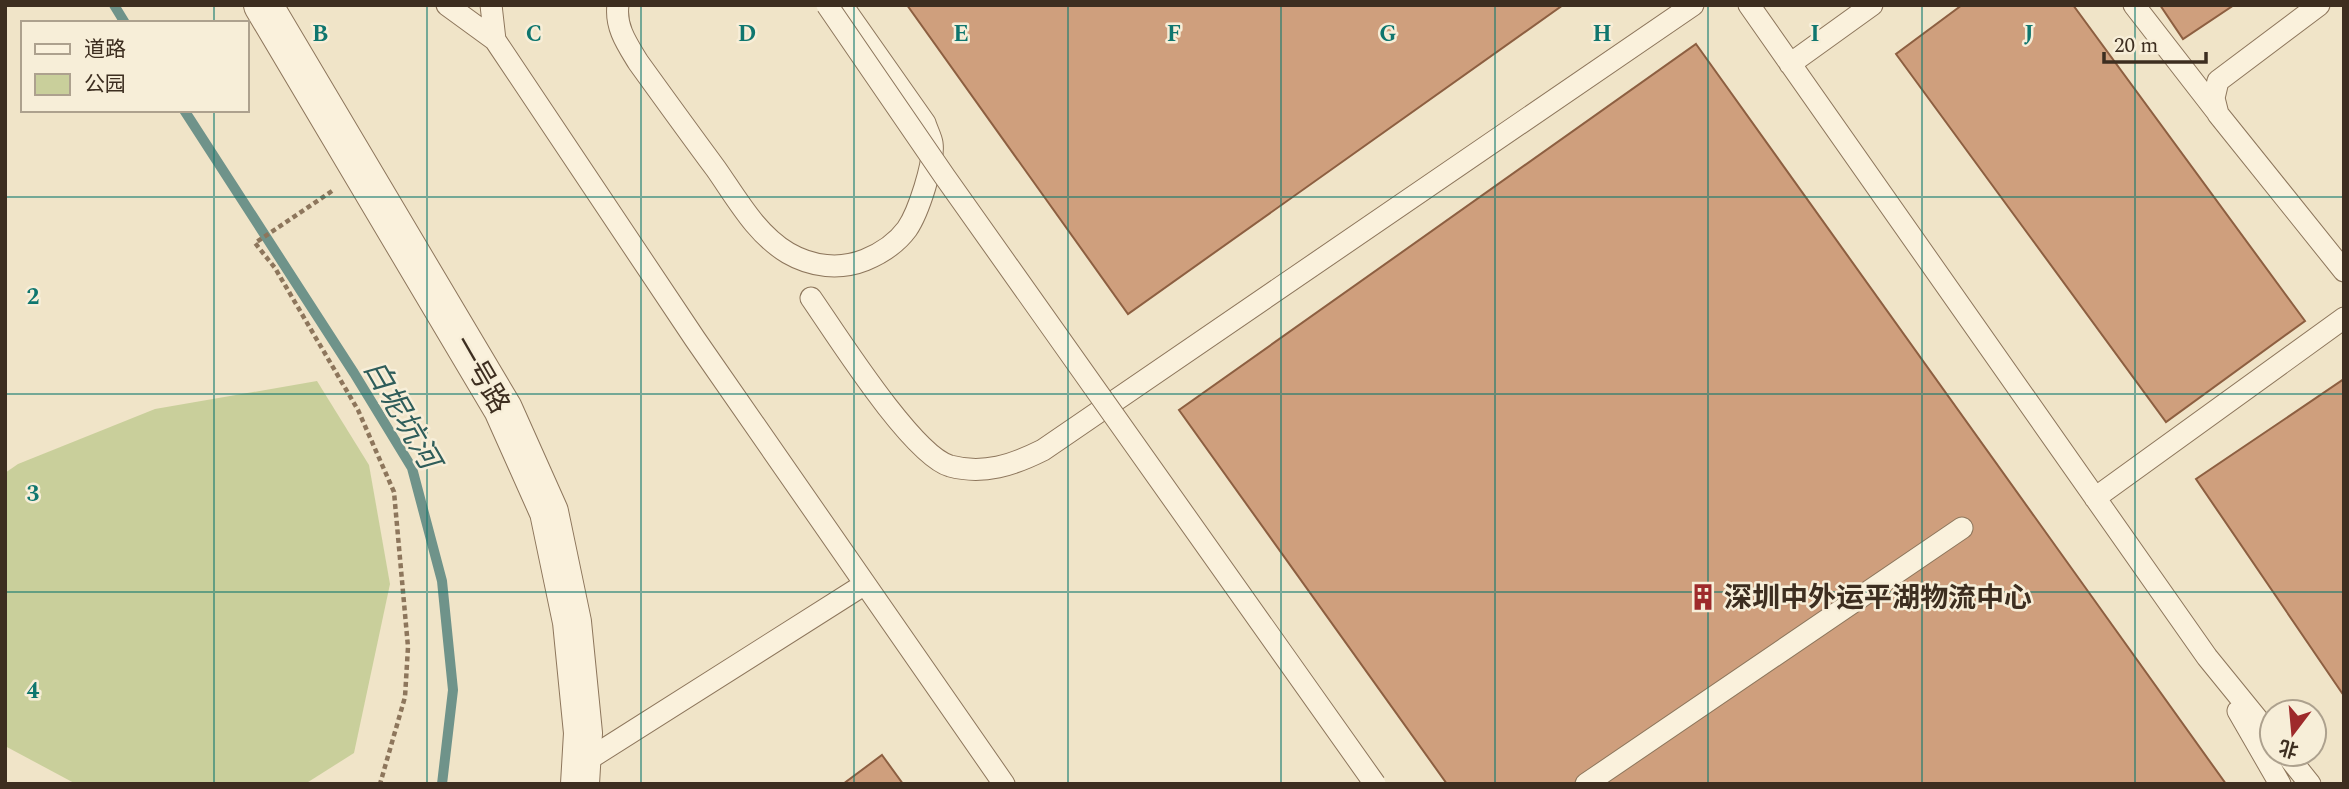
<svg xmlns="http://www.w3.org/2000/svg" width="2349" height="789" font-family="Spectral,'Noto Sans SC',serif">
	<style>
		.green { fill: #c9cf9b }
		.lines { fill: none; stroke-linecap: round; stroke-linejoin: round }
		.stream { stroke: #6f938a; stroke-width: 10 }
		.building { fill: #cf9f7d; stroke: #8d5f41; stroke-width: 2 }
		.service-casing { stroke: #8d765c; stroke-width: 23 }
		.minor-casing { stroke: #8d765c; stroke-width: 40 }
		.path { stroke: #8d765c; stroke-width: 4.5; stroke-dasharray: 5 3.5; stroke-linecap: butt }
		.service { stroke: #faf1dc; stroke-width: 21 }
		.minor { stroke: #faf1dc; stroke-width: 38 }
		.service-bridge-casing { stroke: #8d765c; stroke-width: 23; stroke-linecap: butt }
		.service-bridge { stroke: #faf1dc; stroke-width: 21 }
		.grid { fill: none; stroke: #0f766e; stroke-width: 2; stroke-opacity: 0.55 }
		.labels { text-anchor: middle; stroke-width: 5; stroke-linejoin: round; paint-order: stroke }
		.street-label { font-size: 28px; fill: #3d2e20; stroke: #f7eed8 }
		.poi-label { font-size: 28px; font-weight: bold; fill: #3d2e20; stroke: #f7eed8; text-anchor: start }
		.water-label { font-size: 30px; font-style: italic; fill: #2f5d5a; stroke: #f7eed8 }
		.grid-label { font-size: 23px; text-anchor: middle; font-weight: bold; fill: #0f766e; stroke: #f7eed8; stroke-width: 5; stroke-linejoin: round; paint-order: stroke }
	</style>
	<rect width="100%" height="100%" fill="#f0e4c8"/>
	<path class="green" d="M317,381L369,465L390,584L354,753L305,784H76L5,746V473L18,464L155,409Z"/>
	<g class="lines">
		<path class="stream" d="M114,5L125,23
			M184,110L354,373L412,468L442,581L453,690L442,784"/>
	</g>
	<path class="building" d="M907,5H1563L1128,314Z
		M1962,5H2073L2305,321L2166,422L1896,54Z
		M2160,5H2234L2183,39Z
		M1696,44L2226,784H1447L1179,410Z
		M2344,379V691L2342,693L2196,479Z
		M882,755L903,784H843Z"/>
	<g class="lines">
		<defs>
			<path id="service" d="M447,5L495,40
				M491,5L495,40L695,339L1004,784
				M618,5C615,27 627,44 638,62C664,98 690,134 716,169C737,199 756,234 788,253C812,267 840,270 865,260C882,253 896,244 907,229C918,213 935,163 932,143C931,137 927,130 925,123L842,5
				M1749,5L2207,657L2272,737
				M2134,5L2217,112
				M2319,5L2218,81L2214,98L2218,114L2344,271
				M1790,64L1872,5
				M811,298C836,334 912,455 950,466C984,475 1013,465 1043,450L1693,5
				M2095,498L2344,318
				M2238,711L2280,784
				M2286,754L2310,784
				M581,764L865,584
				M1586,784L1962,528"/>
			<path id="minor" d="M263,5L503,409L549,512L572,622L583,733L580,784"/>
		</defs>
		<use href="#service" class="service-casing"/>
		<use href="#minor" class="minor-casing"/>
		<path class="path" d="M332,191L255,243L275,268L358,410L394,492L408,647L405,697L380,784"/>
		<use href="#service" class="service"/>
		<use href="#minor" class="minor"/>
		<defs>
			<path id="service-bridge" d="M827,5L945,177L1375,784"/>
		</defs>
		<use href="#service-bridge" class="service-bridge-casing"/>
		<use href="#service-bridge" class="service-bridge"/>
	</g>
	<path class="grid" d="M214,5V23M427,5V784M641,5V784M854,5V784M1068,5V784M1281,5V784M1495,5V784M1708,5V784M1922,5V784M2135,5V784M214,110V784M5,197H2344M5,394H2344M5,592H2344"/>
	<defs>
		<symbol id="building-bare" viewBox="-9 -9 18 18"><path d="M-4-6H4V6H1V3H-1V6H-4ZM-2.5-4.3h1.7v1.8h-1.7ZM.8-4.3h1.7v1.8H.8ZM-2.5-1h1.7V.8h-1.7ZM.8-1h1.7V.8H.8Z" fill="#9e2a2b" stroke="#f7eed8" stroke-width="2.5" paint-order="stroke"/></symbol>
	</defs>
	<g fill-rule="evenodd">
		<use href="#building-bare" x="1684" y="578" width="38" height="38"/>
	</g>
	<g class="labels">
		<g class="street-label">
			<text transform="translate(482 374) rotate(60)" y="10">一号路</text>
		</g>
		<g class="poi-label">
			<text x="1724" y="607">深圳中外运平湖物流中心</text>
		</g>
		<g class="water-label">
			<text transform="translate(402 414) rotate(60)" y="10">白坭坑河</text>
		</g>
	</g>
	<g class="grid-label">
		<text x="320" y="41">B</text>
		<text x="534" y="41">C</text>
		<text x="747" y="41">D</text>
		<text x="961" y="41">E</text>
		<text x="1174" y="41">F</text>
		<text x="1388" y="41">G</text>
		<text x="1602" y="41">H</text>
		<text x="1815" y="41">I</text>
		<text x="2029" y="41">J</text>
		<text x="33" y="304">2</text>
		<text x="33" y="501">3</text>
		<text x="33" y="698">4</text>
	</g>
	<rect width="2349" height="789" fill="none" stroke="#3d2e20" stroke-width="14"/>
	<rect x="21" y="21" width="228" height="91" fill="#f7eed8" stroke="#ada18e" stroke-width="2"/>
	<rect x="35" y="44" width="35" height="10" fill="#faf1dc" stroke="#ada18e" stroke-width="2"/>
	<text x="84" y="56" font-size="21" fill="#3d2e20">道路</text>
	<rect x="35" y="74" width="35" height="21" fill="#c9cf9b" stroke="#ada18e" stroke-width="2"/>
	<text x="84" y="91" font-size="21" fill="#3d2e20">公园</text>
	<g transform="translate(2293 733) rotate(196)"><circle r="33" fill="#f7eed8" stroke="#ada18e" stroke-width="2"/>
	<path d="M0-5L12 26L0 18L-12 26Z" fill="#9e2a2b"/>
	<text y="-10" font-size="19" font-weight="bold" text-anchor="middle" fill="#3d2e20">北</text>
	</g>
	<path d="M2104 52v10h102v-10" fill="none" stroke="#3d2e20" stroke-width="3.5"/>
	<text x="2114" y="52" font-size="21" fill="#3d2e20" stroke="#f7eed8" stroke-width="5" paint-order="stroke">20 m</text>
</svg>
